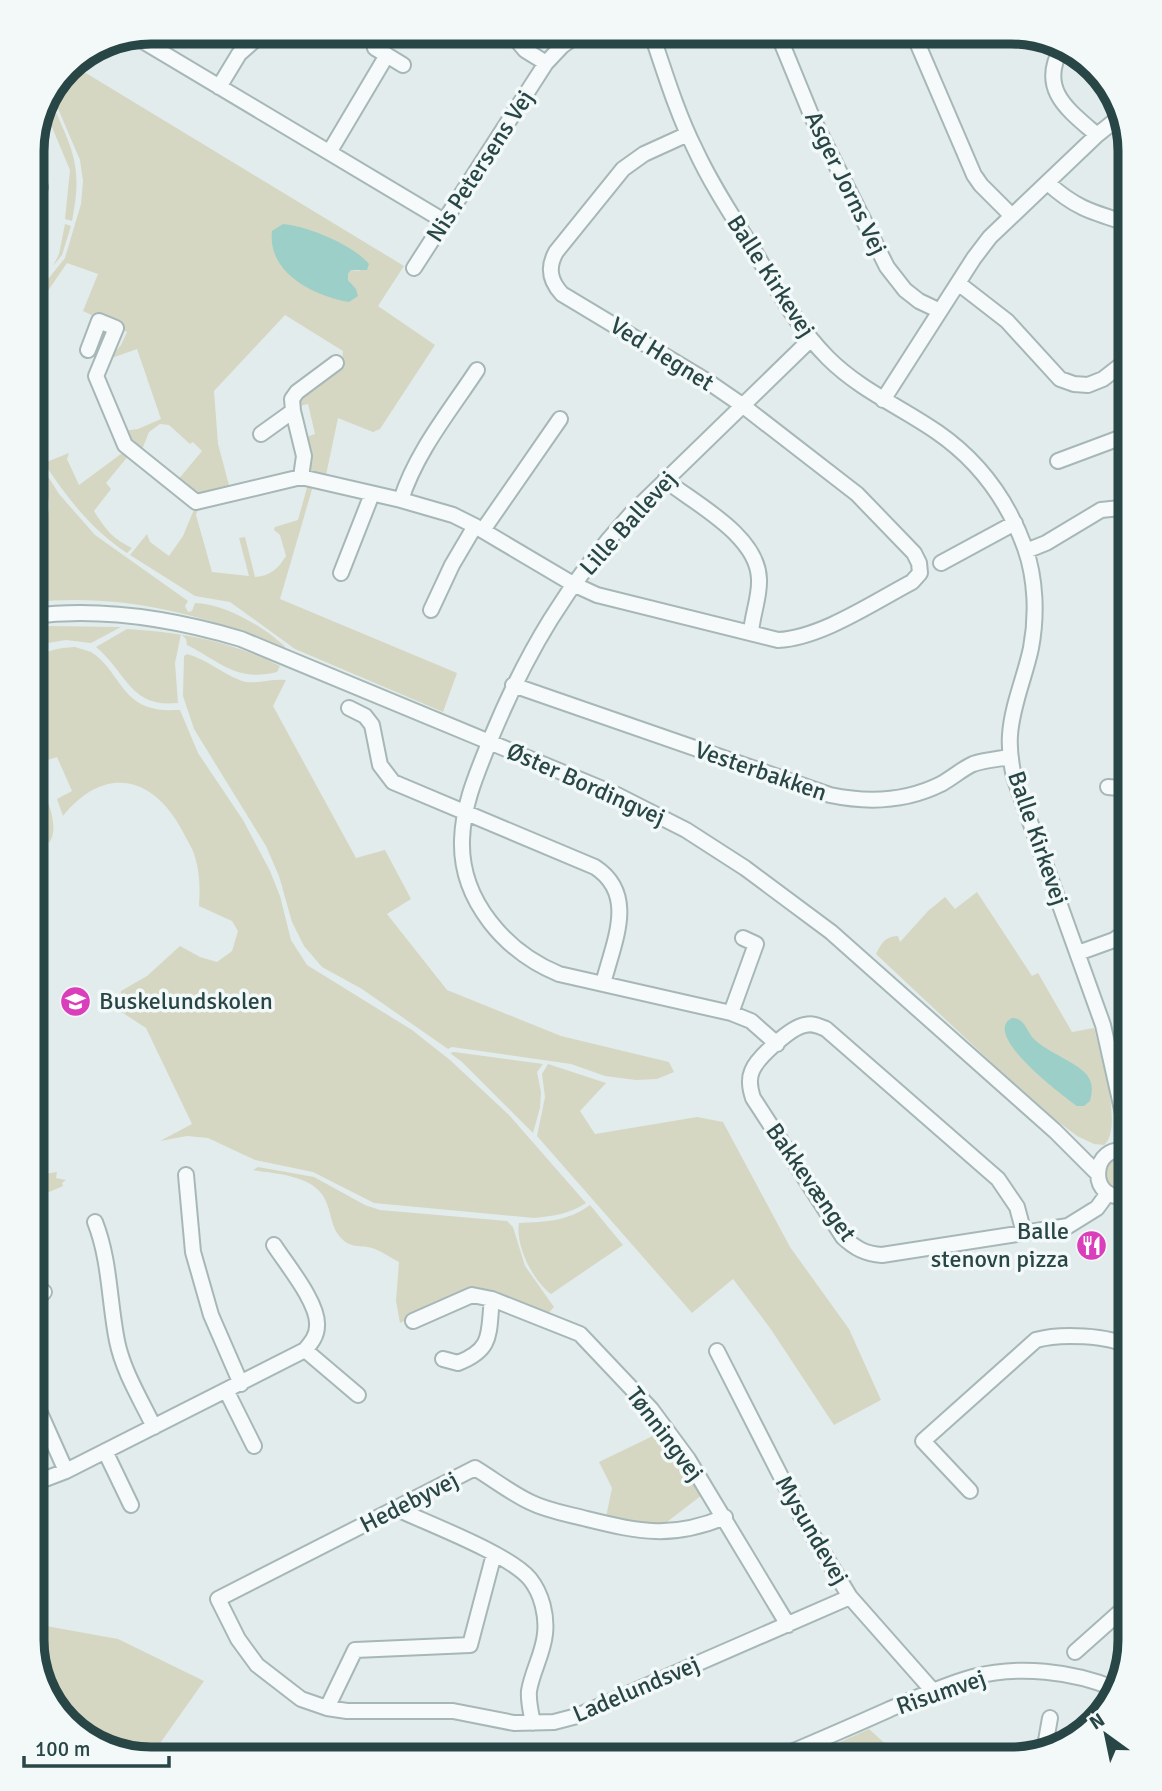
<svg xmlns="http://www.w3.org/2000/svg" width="1162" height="1791" font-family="Signika,sans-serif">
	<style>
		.green { fill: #d5d7c3; fill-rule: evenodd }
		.water { fill: #9bcfc8 }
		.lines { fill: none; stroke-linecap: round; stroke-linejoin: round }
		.minor-casing { stroke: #a7b7b7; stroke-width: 18 }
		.minor { stroke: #f6fafa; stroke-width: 14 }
		.labels { text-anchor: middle; stroke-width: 7; stroke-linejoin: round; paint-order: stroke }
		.street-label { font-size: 24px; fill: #294646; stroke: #f3f9f9 }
		.poi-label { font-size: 24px; fill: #294646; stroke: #f3f9f9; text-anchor: start }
		.rim { fill: none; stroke: #294646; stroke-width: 9 }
	</style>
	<rect width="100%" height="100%" fill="#e3ecec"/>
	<path class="green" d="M71,64L404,266L378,306L435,345L380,429L373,432L338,418L325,480L306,475L304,438L315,434L308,404L295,407L305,390L309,394L329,379L326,373L342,360L343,351L285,315L214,391L218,444L230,489L197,497L177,481L202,451L193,442L190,444L169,425L160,424L149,432L141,452L127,441L124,431L138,429L161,419L137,349L109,359L121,345L127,332L83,311L98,274L67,263L41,301L33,325L32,324L34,302L40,289L65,258L81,204L83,181L80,160L53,97L67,66ZM295,225L360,271L351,270L348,274V280L356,289Z
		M51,101C73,151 83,166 72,221L65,219L70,170L46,113Z
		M65,224L71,226L62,255L53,266L59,254Z
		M125,451L129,455L106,483L111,489L94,511C106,530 112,538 132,548L127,553C92,530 67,498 44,463L69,453L67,459L79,485Z
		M34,454L59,494L95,535L188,601L185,606L188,612L192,611L195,603C223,603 267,628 286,648C200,614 125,593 32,602V536C62,511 46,492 35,462L32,460V455Z
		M308,484L313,486L280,599L457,673L443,712L295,649L230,602L195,596L130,555L147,534L150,542L169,556L183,536L195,507L198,508L196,515L212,572L249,576L239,538L245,537L255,577C270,576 278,569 286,556L280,535L274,530L275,527L298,520Z
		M50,626L121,627L91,643L66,640L48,643L32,655V629Z
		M127,629C181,632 231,641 280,666L277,672C236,682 221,662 187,645L186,639L181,634L175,663L178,703C130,708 128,674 96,647Z
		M75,647C80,649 86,650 91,652C116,667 121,701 152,708C160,711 171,710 180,710L198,753L243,820L270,871L280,896L291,940L307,965L412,1030L450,1060L509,1115L586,1203C569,1214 554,1216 534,1218L374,1203L313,1172L255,1160L208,1138L187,1136L160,1141L192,1124L146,1028L120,1011L121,991L147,976L180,946L200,957L217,962L232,951L238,931L232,921L199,906C200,890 200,873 195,857C193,849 187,840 183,832C154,776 105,764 63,816L57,799L72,791L57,757L38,763L32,748V662C44,650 58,648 75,647Z
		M187,654C208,660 223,674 242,681C254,685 272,678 286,680L273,706L356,858L385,850L411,899L387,914L447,990L561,1036L669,1062L674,1072L657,1079L636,1080L605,1076L571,1064L452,1047L448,1049L362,989L322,967L304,946L292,922L279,876L266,846L194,729L183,696L184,656Z
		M32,764C40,784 63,824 49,843L46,834L43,835L45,847L32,854V803L44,825L32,791Z
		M977,892L1032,976L1038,973L1072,1032L1094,1028C1100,1051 1124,1129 1104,1145L1094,1144L1077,1136L1056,1120L993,1064L876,954C882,943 884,937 898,936L900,942L928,911L945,897L955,909Z
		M454,1052L543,1064L537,1072L541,1092L540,1108L533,1133L462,1062L450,1053Z
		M548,1064L606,1083L580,1111L595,1134L697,1117L723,1122L790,1247L849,1329L881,1400L834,1425L770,1328L733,1279L692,1313L537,1136L545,1097L542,1074Z
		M1118,1158L1130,1161V1186C1114,1194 1104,1184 1106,1167Z
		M258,1167L314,1177L365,1205L380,1210L507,1221L513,1227L525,1266L554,1307L545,1317L471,1290L400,1323L396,1301L399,1262C391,1258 383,1252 375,1249C363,1244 352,1250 341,1238C331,1227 332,1217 327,1204C318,1175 277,1174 253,1170Z
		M57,1172L56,1178L66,1180L62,1183L63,1186L40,1196L44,1174Z
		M590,1205L623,1245L551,1294C533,1281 515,1245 519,1223C545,1222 569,1221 590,1205Z
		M661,1432L702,1495L663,1525L632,1523L606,1517L612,1488L599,1462Z
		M32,1617L46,1626L118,1639L204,1681L149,1759L85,1740L44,1693L32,1640Z
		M869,1729L902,1759H803Z"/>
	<path class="water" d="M283,224C308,226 353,245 369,264L367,270H351L348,274V280L356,289L358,296L349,302C314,296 267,273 272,231Z
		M1012,1018C1026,1018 1026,1032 1035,1040C1049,1053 1076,1062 1086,1074C1094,1083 1092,1092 1090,1101L1084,1106H1077C1063,1096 980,1034 1012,1018Z"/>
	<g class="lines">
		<defs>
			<path id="minor" d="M913,33L974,175L981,185L1012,216
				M778,34L812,117L887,267L905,290L919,301L940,311
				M652,35C665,73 677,113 695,149C712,186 735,220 756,254C778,291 798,328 828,358C860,390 901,407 937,432C979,461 1008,501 1025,548C1036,579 1037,616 1031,648C1025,677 1012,705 1010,735C1009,749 1011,763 1014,777L1103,1025L1130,1145
				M514,37L525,50L546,63
				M141,40L444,221
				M1062,47C1038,89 1067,109 1097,135
				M375,48L403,65
				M219,87L239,54L256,39
				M330,151L387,55
				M1048,183C1076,209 1095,213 1130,224
				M32,213L40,187L32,167
				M414,268L546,63L562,46L576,36
				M958,283L1007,321L1060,379L1074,384L1088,385L1103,379L1130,358
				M88,350L99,321L116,328L96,376L125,445L196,502L301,477L401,500L453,515L475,526L573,584L597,595L778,640C821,638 874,602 912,582L920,573L919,563L914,553L857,494L742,405L710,383L562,294C550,281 547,268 556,252L623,169L644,154L688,134
				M883,400L974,258L990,237L1097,135L1122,115
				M261,434L293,411
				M1058,461L1117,439L1130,429
				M301,477L304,456L293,411L292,399L297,392L336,363
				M665,480C696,504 758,536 759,579C760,597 752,615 751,633
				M401,500C416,452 450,411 477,370
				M483,530L560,419
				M1026,551L1046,543L1101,510L1130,507
				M941,563L1015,523
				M341,573L372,494
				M431,610L452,565L475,526
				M32,616C103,607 174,619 241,639L617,795L686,830L745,868L831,932L1055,1131L1097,1173
				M513,685L830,795C868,803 905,802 941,784C952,778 962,769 973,764C985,760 998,759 1010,757
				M349,708L365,716L372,725L380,765L393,782L595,867C638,895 613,943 603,984
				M1108,787L1130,789
				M1078,953L1114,940L1130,929
				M731,1013L756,944L743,938
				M777,1044L751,1021L731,1013L559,974C506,952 460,901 462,840C463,803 478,771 491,738C527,651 567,584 631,514L811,339
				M186,1175L193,1252L211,1315L241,1384
				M1130,1195C1086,1207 1089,1139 1130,1152
				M95,1222C110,1260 109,1301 117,1341C123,1371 141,1400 154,1427
				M1024,1233L1017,1207L998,1179L826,1029C819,1026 813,1023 805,1025C791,1027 757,1058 752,1071C748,1080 750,1089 753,1098L843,1237C855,1248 865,1254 882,1255L1068,1226L1097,1208L1108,1193
				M32,1305L44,1292
				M413,1321L472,1295L492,1299L580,1334L651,1409L688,1459L788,1625
				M305,1350L358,1395
				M717,1351L801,1516L850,1597L933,1691
				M443,1359L458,1363C494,1349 488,1333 492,1299
				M227,1392L254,1446
				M32,1395L66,1471
				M105,1451L131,1505
				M32,1484L66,1471L305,1350C311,1343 317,1336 317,1326C319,1303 286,1264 274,1245
				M970,1491L923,1441L1036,1340C1060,1333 1109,1335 1130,1347
				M397,1509C429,1524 509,1554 530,1579C542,1594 547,1616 545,1634C543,1654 532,1672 529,1691C528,1701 531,1713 533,1723
				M725,1517C672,1539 640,1532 587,1519C568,1514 548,1511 530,1502C511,1493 493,1479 475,1468L218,1599L238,1639L257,1665L301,1699L327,1708L347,1711H453L514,1723L554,1722L577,1716L850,1597
				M32,1544L37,1555
				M1075,1652L1130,1603
				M327,1708L355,1650L470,1645L494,1554
				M1044,1752L1050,1718
				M775,1759C813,1743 850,1727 888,1710C916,1698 944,1685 973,1677C1019,1665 1072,1671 1116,1689"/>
		</defs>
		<use href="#minor" class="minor-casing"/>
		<use href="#minor" class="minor"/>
	</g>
	<defs>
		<symbol id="school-disc" viewBox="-11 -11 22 22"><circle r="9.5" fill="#da3eba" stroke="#f3f9f9"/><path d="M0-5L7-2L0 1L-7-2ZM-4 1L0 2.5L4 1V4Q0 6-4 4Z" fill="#fff"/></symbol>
		<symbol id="restaurant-disc" viewBox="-11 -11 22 22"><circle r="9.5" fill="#da3eba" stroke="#f3f9f9"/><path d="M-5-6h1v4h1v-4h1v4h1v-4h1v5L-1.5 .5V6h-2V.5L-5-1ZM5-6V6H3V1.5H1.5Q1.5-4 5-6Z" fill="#fff"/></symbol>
	</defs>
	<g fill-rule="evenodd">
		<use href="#school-disc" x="58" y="984" width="35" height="35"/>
		<use href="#restaurant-disc" x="1074" y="1228" width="35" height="35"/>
	</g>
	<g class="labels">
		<g class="street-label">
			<text transform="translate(480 166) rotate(-57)" y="8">Nis Petersens Vej</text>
			<text transform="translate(846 183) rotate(64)" y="8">Asger Jorns Vej</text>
			<text transform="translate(771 276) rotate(57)" y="8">Balle Kirkevej</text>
			<text transform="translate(662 354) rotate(32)" y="8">Ved Hegnet</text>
			<text transform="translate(628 523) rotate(-48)" y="8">Lille Ballevej</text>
			<text transform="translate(761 771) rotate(19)" y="8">Vesterbakken</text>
			<text transform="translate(586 784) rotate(24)" y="8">Øster Bordingvej</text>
			<text transform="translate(1038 838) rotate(71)" y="8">Balle Kirkevej</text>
			<text transform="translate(811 1182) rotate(55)" y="8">Bakkevænget</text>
			<text transform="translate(665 1434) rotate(53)" y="8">Tønningvej</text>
			<text transform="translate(409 1502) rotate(-27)" y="8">Hedebyvej</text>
			<text transform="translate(812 1530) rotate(60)" y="8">Mysundevej</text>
			<text transform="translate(636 1689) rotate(-23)" y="8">Ladelundsvej</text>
			<text transform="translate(941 1692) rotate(-19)" y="8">Risumvej</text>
		</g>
		<g class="poi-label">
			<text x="99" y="1009">Buskelundskolen</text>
			<text x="1069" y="1239" text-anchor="end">Balle<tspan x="1069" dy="28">stenovn pizza</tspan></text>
		</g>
	</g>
	<path d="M0 0H1162V1791H0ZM151 44H1011A107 107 0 0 1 1118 151V1640A107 107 0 0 1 1011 1747H151A107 107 0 0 1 44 1640V151A107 107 0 0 1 151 44Z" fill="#f3f9f9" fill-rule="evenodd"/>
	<path class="rim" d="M151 44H1011A107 107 0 0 1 1118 151V1640A107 107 0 0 1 1011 1747H151A107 107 0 0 1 44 1640V151A107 107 0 0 1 151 44Z"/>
	<g transform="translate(1106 1735) rotate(327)" stroke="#f3f9f9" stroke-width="5" paint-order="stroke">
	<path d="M0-5L12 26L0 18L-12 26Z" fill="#294646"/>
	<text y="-10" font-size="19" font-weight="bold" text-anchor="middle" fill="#294646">N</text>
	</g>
	<path d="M24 1756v10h145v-10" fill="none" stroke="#294646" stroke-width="3.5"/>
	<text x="35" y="1756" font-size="21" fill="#294646" stroke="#f3f9f9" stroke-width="5" paint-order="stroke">100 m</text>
</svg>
